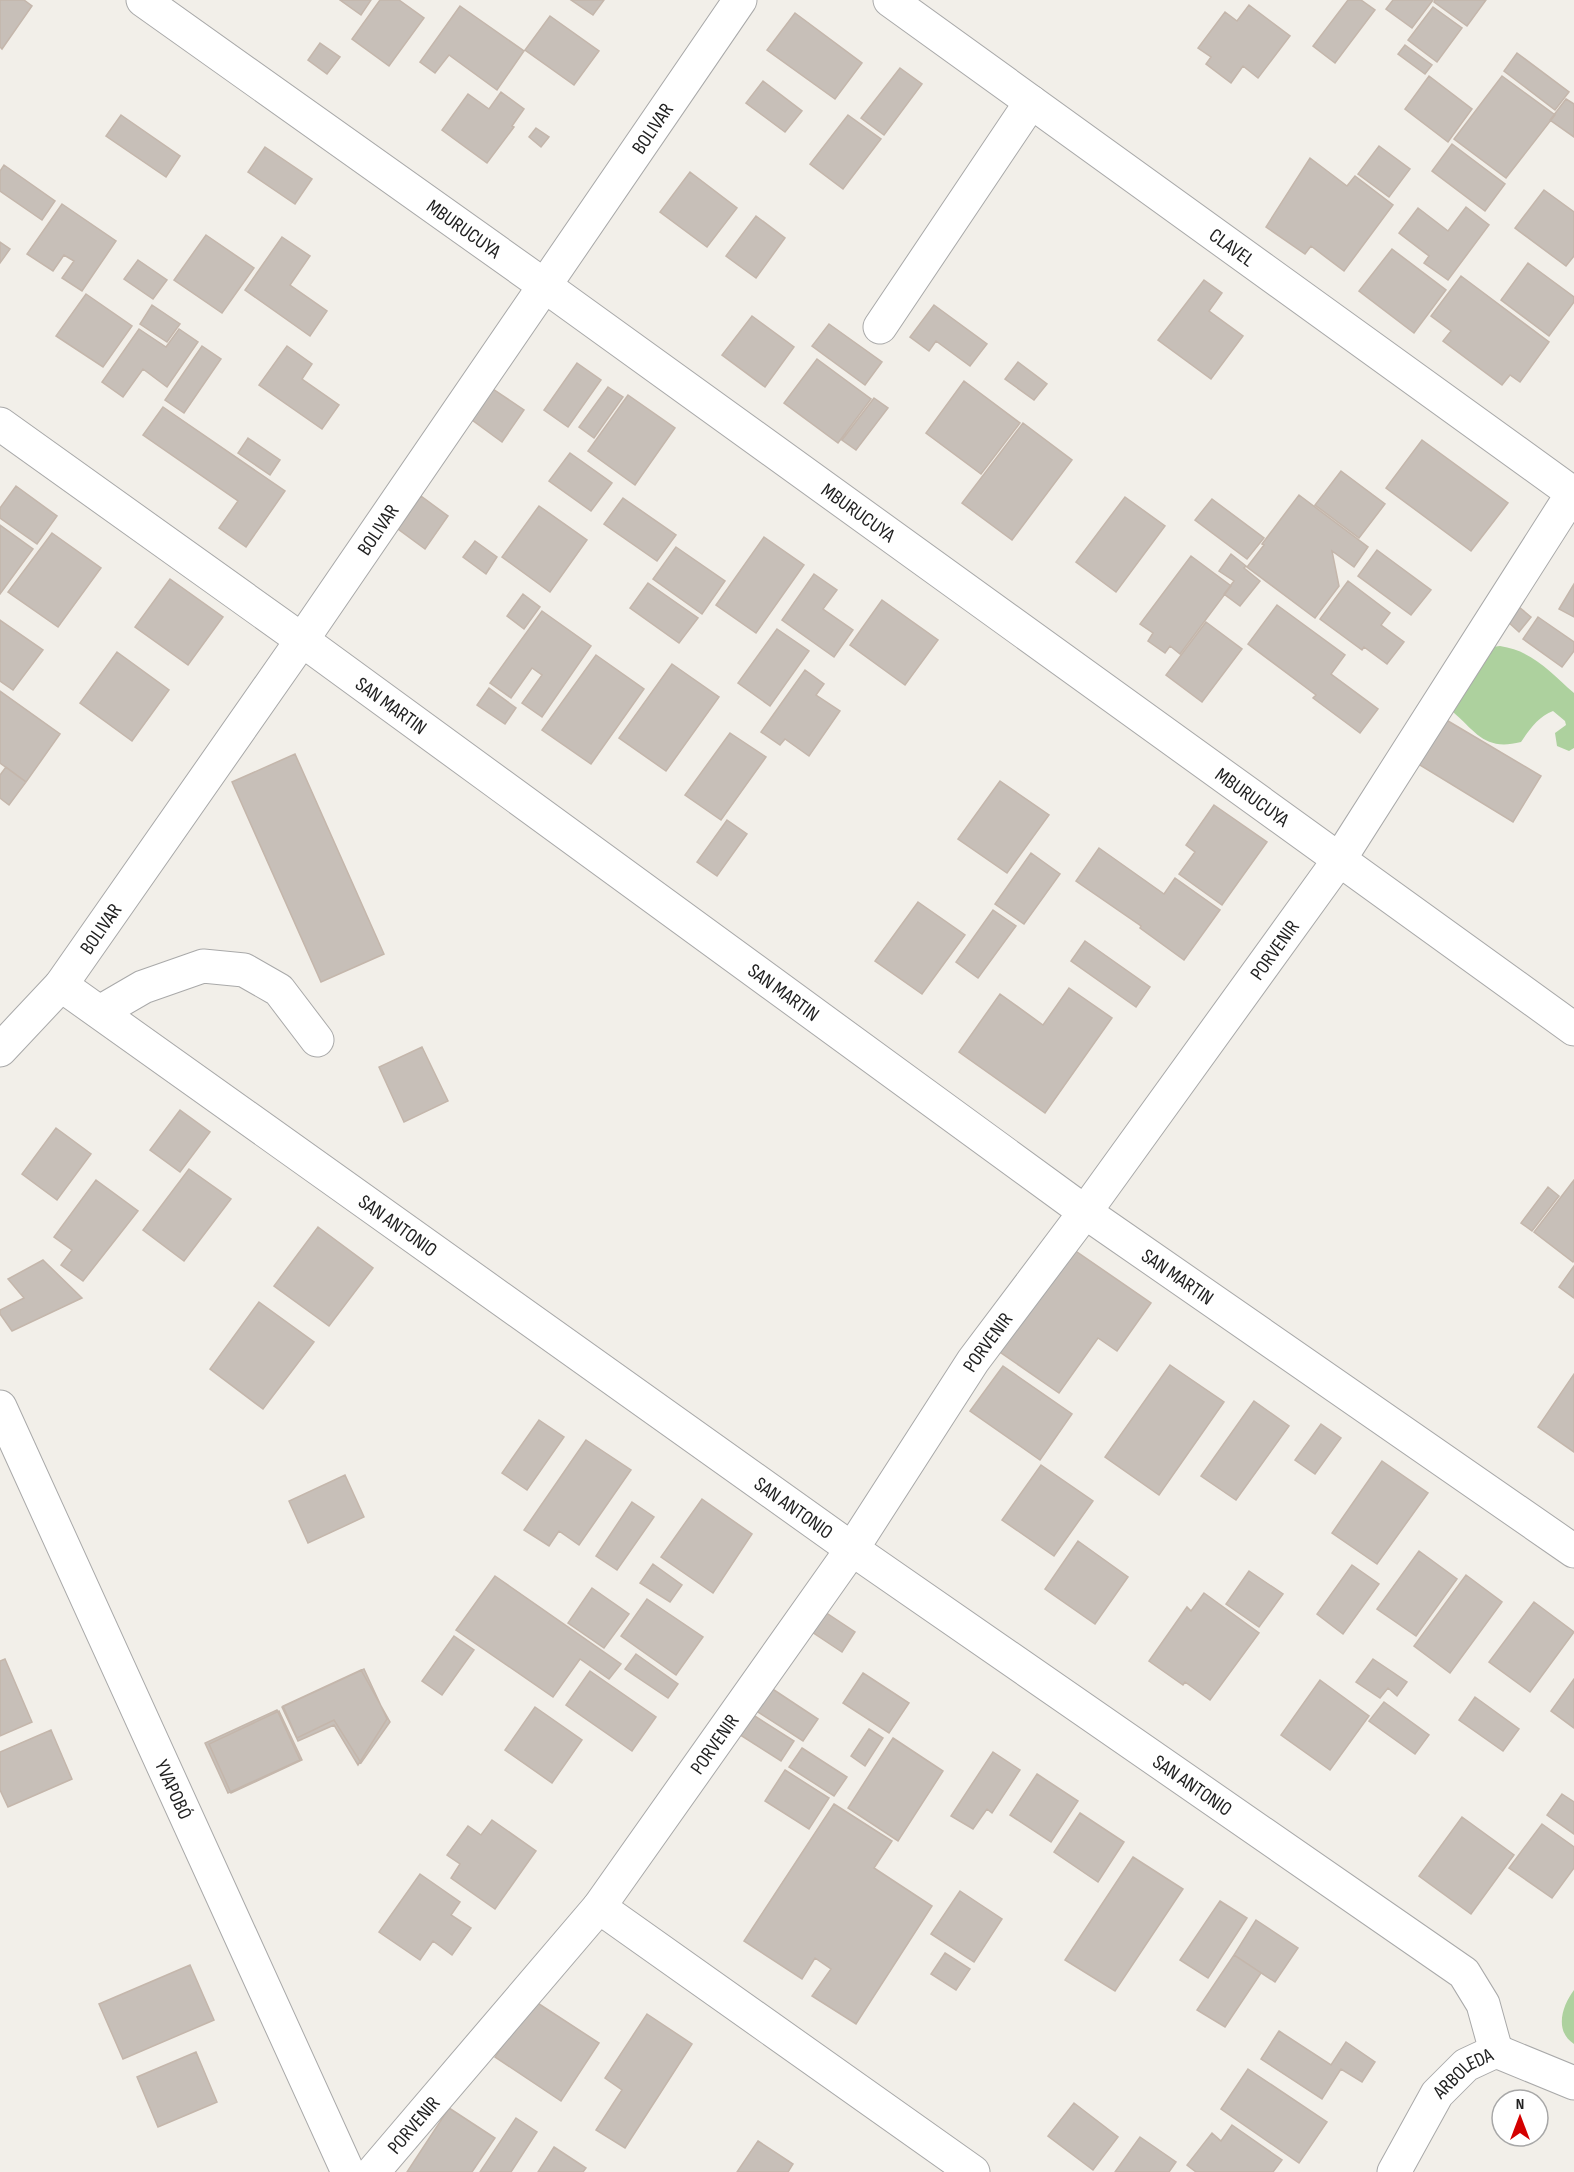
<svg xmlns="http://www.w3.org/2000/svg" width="1574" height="2172" font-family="'Sofia Sans Condensed',sans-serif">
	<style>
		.forest { fill: #add19e }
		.building { fill: #c7bfb8; stroke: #c4b6ab; stroke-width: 1.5 }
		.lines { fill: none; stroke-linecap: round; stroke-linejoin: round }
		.minor-casing { stroke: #a9a9a9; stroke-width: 35 }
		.minor { stroke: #fff; stroke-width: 33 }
		.labels { text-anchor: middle; stroke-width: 4.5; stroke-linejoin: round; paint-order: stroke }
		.street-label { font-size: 20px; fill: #222; stroke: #fff }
	</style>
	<rect width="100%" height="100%" fill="#f2efe9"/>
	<path class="forest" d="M1500,646C1533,651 1550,672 1574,693V748L1569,751L1557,746L1555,733L1566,725L1565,721L1553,711C1539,716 1529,730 1521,742C1485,751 1477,733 1453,712L1492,647Z
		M1574,1990V2044C1554,2031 1562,2006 1574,1990Z"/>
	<path class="building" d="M0,0H24L32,6L2,49L0,47Z
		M340,0H371L361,15Z
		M380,0H399L424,18L389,66L352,39Z
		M571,0H604L593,15Z
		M1348,0H1361L1375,10L1335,63L1313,46Z
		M1393,0H1433L1412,28L1386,9Z
		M1435,0H1486L1467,26L1434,2Z
		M1249,5L1290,36L1258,78L1243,66L1231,83L1206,64L1211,57L1198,48L1225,12L1237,21Z
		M460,6L524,51L497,90L449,55L435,73L420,62Z
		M1433,7L1462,28L1437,62L1408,40Z
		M795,13L862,63L835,99L767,50Z
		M550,16L599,51L574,85L525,50Z
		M320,43L340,57L327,74L308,60Z
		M1405,45L1432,65L1425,74L1398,54Z
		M1517,53L1569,92L1555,110L1504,71Z
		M900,68L922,84L884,135L861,118Z
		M1429,76L1472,109L1448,142L1405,109Z
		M1502,76L1555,115L1506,178L1454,139Z
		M763,81L802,111L785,132L746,103Z
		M501,92L524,109L512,126L514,127L487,163L442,130L468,94L489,109Z
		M1566,99L1574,104V137L1550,120Z
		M121,115L180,156L166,177L106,136Z
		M848,115L881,139L843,189L810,164Z
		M536,128L549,137L541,147L529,137Z
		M1452,144L1505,184L1485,211L1432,171Z
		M1379,146L1410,169L1389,197L1358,174Z
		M265,147L312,179L295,204L248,172Z
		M1310,158L1347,186L1355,176L1393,205L1344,271L1311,246L1305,254L1266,227Z
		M4,165L55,201L42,220L0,191V171Z
		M690,172L737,208L707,247L660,212Z
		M1544,190L1574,212V256L1566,266L1515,228Z
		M62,204L116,241L82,291L62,278L74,261L64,255L53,271L27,254Z
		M1466,207L1489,225L1448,280L1424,263L1429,256L1399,233L1418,208L1448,231Z
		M756,216L785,238L756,278L726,256Z
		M206,235L254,268L222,313L174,280Z
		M282,237L310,256L290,285L327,311L310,336L245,290Z
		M0,242L10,249L0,263Z
		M1392,249L1446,290L1414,333L1359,291Z
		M138,260L167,280L153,299L124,279Z
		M1528,263L1574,297V302L1549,336L1501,300Z
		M1461,276L1549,342L1520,382L1510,375L1502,385L1443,341L1451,331L1431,316Z
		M1204,280L1222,293L1209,311L1243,336L1211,379L1158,340Z
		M86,294L132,326L103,367L56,336Z
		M152,305L180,324L167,342L140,324Z
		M934,305L987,344L970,366L936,341L929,351L910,337Z
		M752,316L794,347L765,387L722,355Z
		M829,324L882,362L865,385L812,346Z
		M139,329L166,347L179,329L198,342L167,387L143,369L123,397L102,382Z
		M202,346L221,359L184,413L165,400Z
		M287,346L312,364L302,379L339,405L322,429L259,385Z
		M817,359L871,399L838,443L784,403Z
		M1018,362L1047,384L1034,400L1005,379Z
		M577,363L601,380L568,427L544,410Z
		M964,381L1020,423L981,474L926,433Z
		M490,387L524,410L502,442L468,417Z
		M608,387L623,397L594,438L579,427Z
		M628,395L675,428L635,485L588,451Z
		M874,398L888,408L856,450L842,440Z
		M163,407L285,491L246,547L219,528L238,501L143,435Z
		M1023,423L1072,460L1012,540L962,503Z
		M248,438L280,460L270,475L238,453Z
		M1422,440L1508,503L1471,551L1386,488Z
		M570,453L612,483L591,511L549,481Z
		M1341,471L1385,504L1359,538L1315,505Z
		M16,486L57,516L37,544L0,518V508Z
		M1299,495L1368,547L1354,567L1332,551L1339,586L1315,618L1247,567L1264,545L1262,544Z
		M421,496L448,516L425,549L398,529Z
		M1125,497L1165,526L1116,592L1076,562Z
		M623,498L676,535L657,561L604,524Z
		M1212,499L1264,538L1247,559L1195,520Z
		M539,506L587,540L550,592L502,557Z
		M0,525L33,549L0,594Z
		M52,533L101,568L58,627L8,592Z
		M764,537L804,565L756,633L716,605Z
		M475,541L497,557L486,574L463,557Z
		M676,547L725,581L702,614L653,579Z
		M1377,550L1431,590L1411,615L1358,576Z
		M1231,554L1246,566L1244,568L1260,581L1240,606L1224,594L1234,581L1219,571Z
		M1191,556L1231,586L1180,654L1170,646L1165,653L1148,641L1153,633L1140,624Z
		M814,574L837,590L823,609L853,630L834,657L782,620Z
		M170,579L223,617L188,665L135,627Z
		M1348,581L1390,613L1381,625L1404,642L1387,664L1364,647L1362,650L1320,619Z
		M648,583L698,618L679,643L630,608Z
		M1574,584V617L1559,609Z
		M523,594L540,607L524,629L507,616Z
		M882,600L938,640L905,685L850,645Z
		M1277,605L1345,655L1331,674L1378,709L1360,733L1313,698L1316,695L1248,644Z
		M1519,607L1531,617L1519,632L1507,621Z
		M542,611L591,646L542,717L522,703L542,675L532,668L511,698L490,683Z
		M1538,617L1574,642V651L1562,667L1523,639Z
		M0,620L43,650L13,690L0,681Z
		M1206,622L1242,649L1202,702L1166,675Z
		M777,629L809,651L770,706L738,683Z
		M117,652L169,690L132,741L80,703Z
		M596,655L644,689L591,764L542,730Z
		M672,664L719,697L666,771L619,738Z
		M805,670L824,684L816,695L840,711L809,756L785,739L780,745L761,732Z
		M489,688L516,708L505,724L477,705Z
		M0,691L60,734L26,782L0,763Z
		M1443,718L1541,776L1513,822L1415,762Z
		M730,733L766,757L721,820L685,795Z
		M295,754L384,954L321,982L232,782Z
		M6,767L26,782L9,805L0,798V775Z
		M1000,781L1049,815L1007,873L958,839Z
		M1214,805L1267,842L1222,905L1179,874L1195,852L1186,845Z
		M727,820L747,834L717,876L697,862Z
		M1099,848L1164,894L1175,878L1220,910L1184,960L1140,928L1141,926L1076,881Z
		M1031,853L1060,874L1024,924L995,904Z
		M918,902L965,935L922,994L875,961Z
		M993,910L1016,926L978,978L956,962Z
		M1085,941L1150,987L1136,1007L1071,961Z
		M1069,988L1112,1018L1045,1113L959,1052L1000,994L1043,1025Z
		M422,1047L448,1101L404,1122L379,1067Z
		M180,1110L210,1132L180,1172L150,1150Z
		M56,1128L91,1154L57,1200L22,1174Z
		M189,1169L231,1199L184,1261L143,1230Z
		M96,1180L138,1211L83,1281L61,1265L72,1250L54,1237Z
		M1574,1180V1261L1573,1262L1534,1232Z
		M1548,1187L1559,1196L1532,1231L1521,1223Z
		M318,1227L373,1268L329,1326L274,1286Z
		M1067,1245L1151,1303L1117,1351L1098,1338L1059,1393L994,1348Z
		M43,1260L82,1298L12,1331L0,1314V1310L24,1298L8,1279Z
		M1574,1266V1298L1559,1287Z
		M259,1302L314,1342L263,1409L210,1369Z
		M1170,1365L1224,1402L1159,1495L1105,1457Z
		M1003,1366L1072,1414L1040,1460L970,1411Z
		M1574,1374V1452L1538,1427Z
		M1254,1401L1289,1426L1236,1500L1201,1476Z
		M539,1420L564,1437L527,1490L502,1473Z
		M1321,1424L1341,1438L1315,1474L1295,1460Z
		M586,1440L631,1470L579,1545L559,1531L549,1546L524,1530Z
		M1382,1461L1428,1493L1377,1564L1332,1533Z
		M1041,1465L1093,1501L1054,1556L1002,1520Z
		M345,1475L364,1517L308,1543L289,1501Z
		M702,1499L752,1534L713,1593L661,1557Z
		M632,1502L654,1517L617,1570L596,1556Z
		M1078,1541L1128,1577L1095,1624L1045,1589Z
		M1419,1551L1457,1579L1416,1636L1377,1609Z
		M653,1564L682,1585L670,1602L640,1583Z
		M1352,1565L1379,1584L1343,1634L1317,1614Z
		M1249,1571L1283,1594L1259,1627L1226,1604Z
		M1466,1575L1502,1602L1450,1673L1414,1646Z
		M495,1576L621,1664L609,1679L580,1659L553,1697L456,1630Z
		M592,1588L629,1614L604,1648L568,1623Z
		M1204,1593L1259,1633L1210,1700L1185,1682L1183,1685L1149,1661L1187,1607L1191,1611Z
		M647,1599L703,1637L676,1675L621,1636Z
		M1534,1602L1574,1632L1530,1692L1489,1662Z
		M819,1608L855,1632L842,1652L806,1628Z
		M454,1636L474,1650L442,1695L422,1681Z
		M636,1654L678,1684L668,1698L625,1669Z
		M5,1659L32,1722L0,1736V1661Z
		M1373,1659L1407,1682L1397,1696L1388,1688L1380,1698L1356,1682Z
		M364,1669L387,1719L358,1765L334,1725L298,1741L282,1707Z
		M361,1670L390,1722L361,1763L334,1720L297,1738L283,1706Z
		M590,1671L656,1717L632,1751L566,1705Z
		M863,1673L909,1703L889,1733L843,1703Z
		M1574,1679V1728L1551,1711Z
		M1320,1680L1369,1716L1330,1770L1281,1735Z
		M765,1684L818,1719L803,1741L750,1707Z
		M1475,1697L1519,1729L1503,1751L1459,1720Z
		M1384,1702L1429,1735L1415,1754L1369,1721Z
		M535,1707L582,1740L552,1783L505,1750Z
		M277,1710L300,1760L228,1793L205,1743Z
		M279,1711L302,1760L231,1793L209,1744Z
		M747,1711L794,1741L781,1761L734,1731Z
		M869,1729L883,1738L865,1766L851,1756Z
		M51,1730L72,1779L8,1807L0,1790V1752Z
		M893,1738L943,1771L898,1841L848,1808Z
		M802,1748L847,1777L834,1796L789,1767Z
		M993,1752L1020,1770L992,1813L987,1809L973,1829L951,1816Z
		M785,1770L829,1798L809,1829L765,1801Z
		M1037,1774L1078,1801L1051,1842L1010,1815Z
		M1562,1794L1574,1802V1834L1547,1815Z
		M834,1804L892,1841L874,1868L932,1906L856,2024L812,1996L831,1969L815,1958L802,1979L744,1941Z
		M1080,1813L1124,1842L1098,1882L1054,1852Z
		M1462,1817L1514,1855L1471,1914L1419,1876Z
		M492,1820L536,1851L495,1909L451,1878L460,1864L447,1855L468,1826L481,1835Z
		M1542,1824L1574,1847V1868L1552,1898L1509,1868Z
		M1133,1857L1183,1889L1115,1991L1065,1960Z
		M420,1874L460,1902L451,1915L471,1928L452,1955L433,1941L420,1960L379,1932Z
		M960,1891L1002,1919L974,1962L931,1934Z
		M1220,1901L1247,1918L1208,1978L1180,1960Z
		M1256,1920L1298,1948L1275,1982L1234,1955Z
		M945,1953L970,1969L956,1990L931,1974Z
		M1234,1955L1261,1973L1225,2027L1197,2010Z
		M190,1965L214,2020L123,2059L99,2004Z
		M533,2000L599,2043L561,2101L495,2057Z
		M647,2014L692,2044L625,2148L596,2130L622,2090L605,2078Z
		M1279,2031L1331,2065L1346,2042L1375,2062L1362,2082L1341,2069L1322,2099L1261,2059Z
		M196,2052L217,2102L158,2127L137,2077Z
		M1248,2069L1327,2122L1299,2163L1221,2109Z
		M1074,2103L1118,2137L1093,2170L1048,2136Z
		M449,2108L495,2138L472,2172H407Z
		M516,2118L537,2132L511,2172H480Z
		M1232,2125L1282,2160L1273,2172H1196L1187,2165L1212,2133L1221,2141Z
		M1140,2137L1176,2162L1169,2172H1115Z
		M758,2141L793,2164L788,2172H737Z
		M554,2147L586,2168L583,2172H538Z"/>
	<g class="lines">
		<defs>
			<g id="minor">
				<path id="s1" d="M143,0L545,286L1574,1029"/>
				<path id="s2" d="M890,0L1574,494"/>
				<path d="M880,327L1031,102"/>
				<path id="s3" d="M0,424L302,640L1085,1212L1574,1551"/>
				<path id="s4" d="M61,985L852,1549L1464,1973L1483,2004L1496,2051"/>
				<path d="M100,1012L143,987L203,966L244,970L279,990L317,1040"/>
				<path id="s5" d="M0,1050L61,985L302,640L740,0"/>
				<path id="s6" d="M0,1407L348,2172"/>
				<path d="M599,1907L973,2172"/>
				<path id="s7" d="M373,2172L599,1907L852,1549L973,1361L1085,1212L1339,860L1574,491"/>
				<path id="s8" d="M1394,2172L1437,2094L1466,2065L1496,2051L1574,2083"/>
			</g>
		</defs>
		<use href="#minor" class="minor-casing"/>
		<use href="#minor" class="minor"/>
	</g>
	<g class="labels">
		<g class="street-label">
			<text dy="7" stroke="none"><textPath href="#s5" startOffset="1130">BOLIVAR</textPath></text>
			<text dy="7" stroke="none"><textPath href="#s1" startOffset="394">MBURUCUYA</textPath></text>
			<text dy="7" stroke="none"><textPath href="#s2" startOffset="422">CLAVEL</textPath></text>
			<text dy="7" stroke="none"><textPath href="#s1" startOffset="880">MBURUCUYA</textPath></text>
			<text dy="7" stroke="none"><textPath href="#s5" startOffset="644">BOLIVAR</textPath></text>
			<text dy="7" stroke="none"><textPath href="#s3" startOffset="482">SAN MARTIN</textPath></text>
			<text dy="7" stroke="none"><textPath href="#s1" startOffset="1366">MBURUCUYA</textPath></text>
			<text dy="7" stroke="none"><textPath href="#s5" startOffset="158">BOLIVAR</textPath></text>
			<text dy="7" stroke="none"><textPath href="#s7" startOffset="1520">PORVENIR</textPath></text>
			<text dy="7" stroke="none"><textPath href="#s3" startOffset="968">SAN MARTIN</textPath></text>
			<text dy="7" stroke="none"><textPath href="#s4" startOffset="414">SAN ANTONIO</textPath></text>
			<text dy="7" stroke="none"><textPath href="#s3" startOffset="1454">SAN MARTIN</textPath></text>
			<text dy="7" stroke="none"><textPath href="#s7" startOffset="1034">PORVENIR</textPath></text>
			<text dy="7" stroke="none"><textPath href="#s4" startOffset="900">SAN ANTONIO</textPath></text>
			<text dy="7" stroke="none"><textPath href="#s7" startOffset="548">PORVENIR</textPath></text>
			<text dy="7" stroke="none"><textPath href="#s4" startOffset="1386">SAN ANTONIO</textPath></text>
			<text dy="7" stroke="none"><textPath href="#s6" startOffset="420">YVAPOBÓ</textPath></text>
			<text dy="7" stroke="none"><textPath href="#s8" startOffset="123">ARBOLEDA</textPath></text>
			<text dy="7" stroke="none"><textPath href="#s7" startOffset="62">PORVENIR</textPath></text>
		</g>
	</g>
	<g transform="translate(1520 2118)"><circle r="28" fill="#ffffff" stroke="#a7a7a7" stroke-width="1.5"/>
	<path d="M0-4.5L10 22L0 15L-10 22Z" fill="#d40000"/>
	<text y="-9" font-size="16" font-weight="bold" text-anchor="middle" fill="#222222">N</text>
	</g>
</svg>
